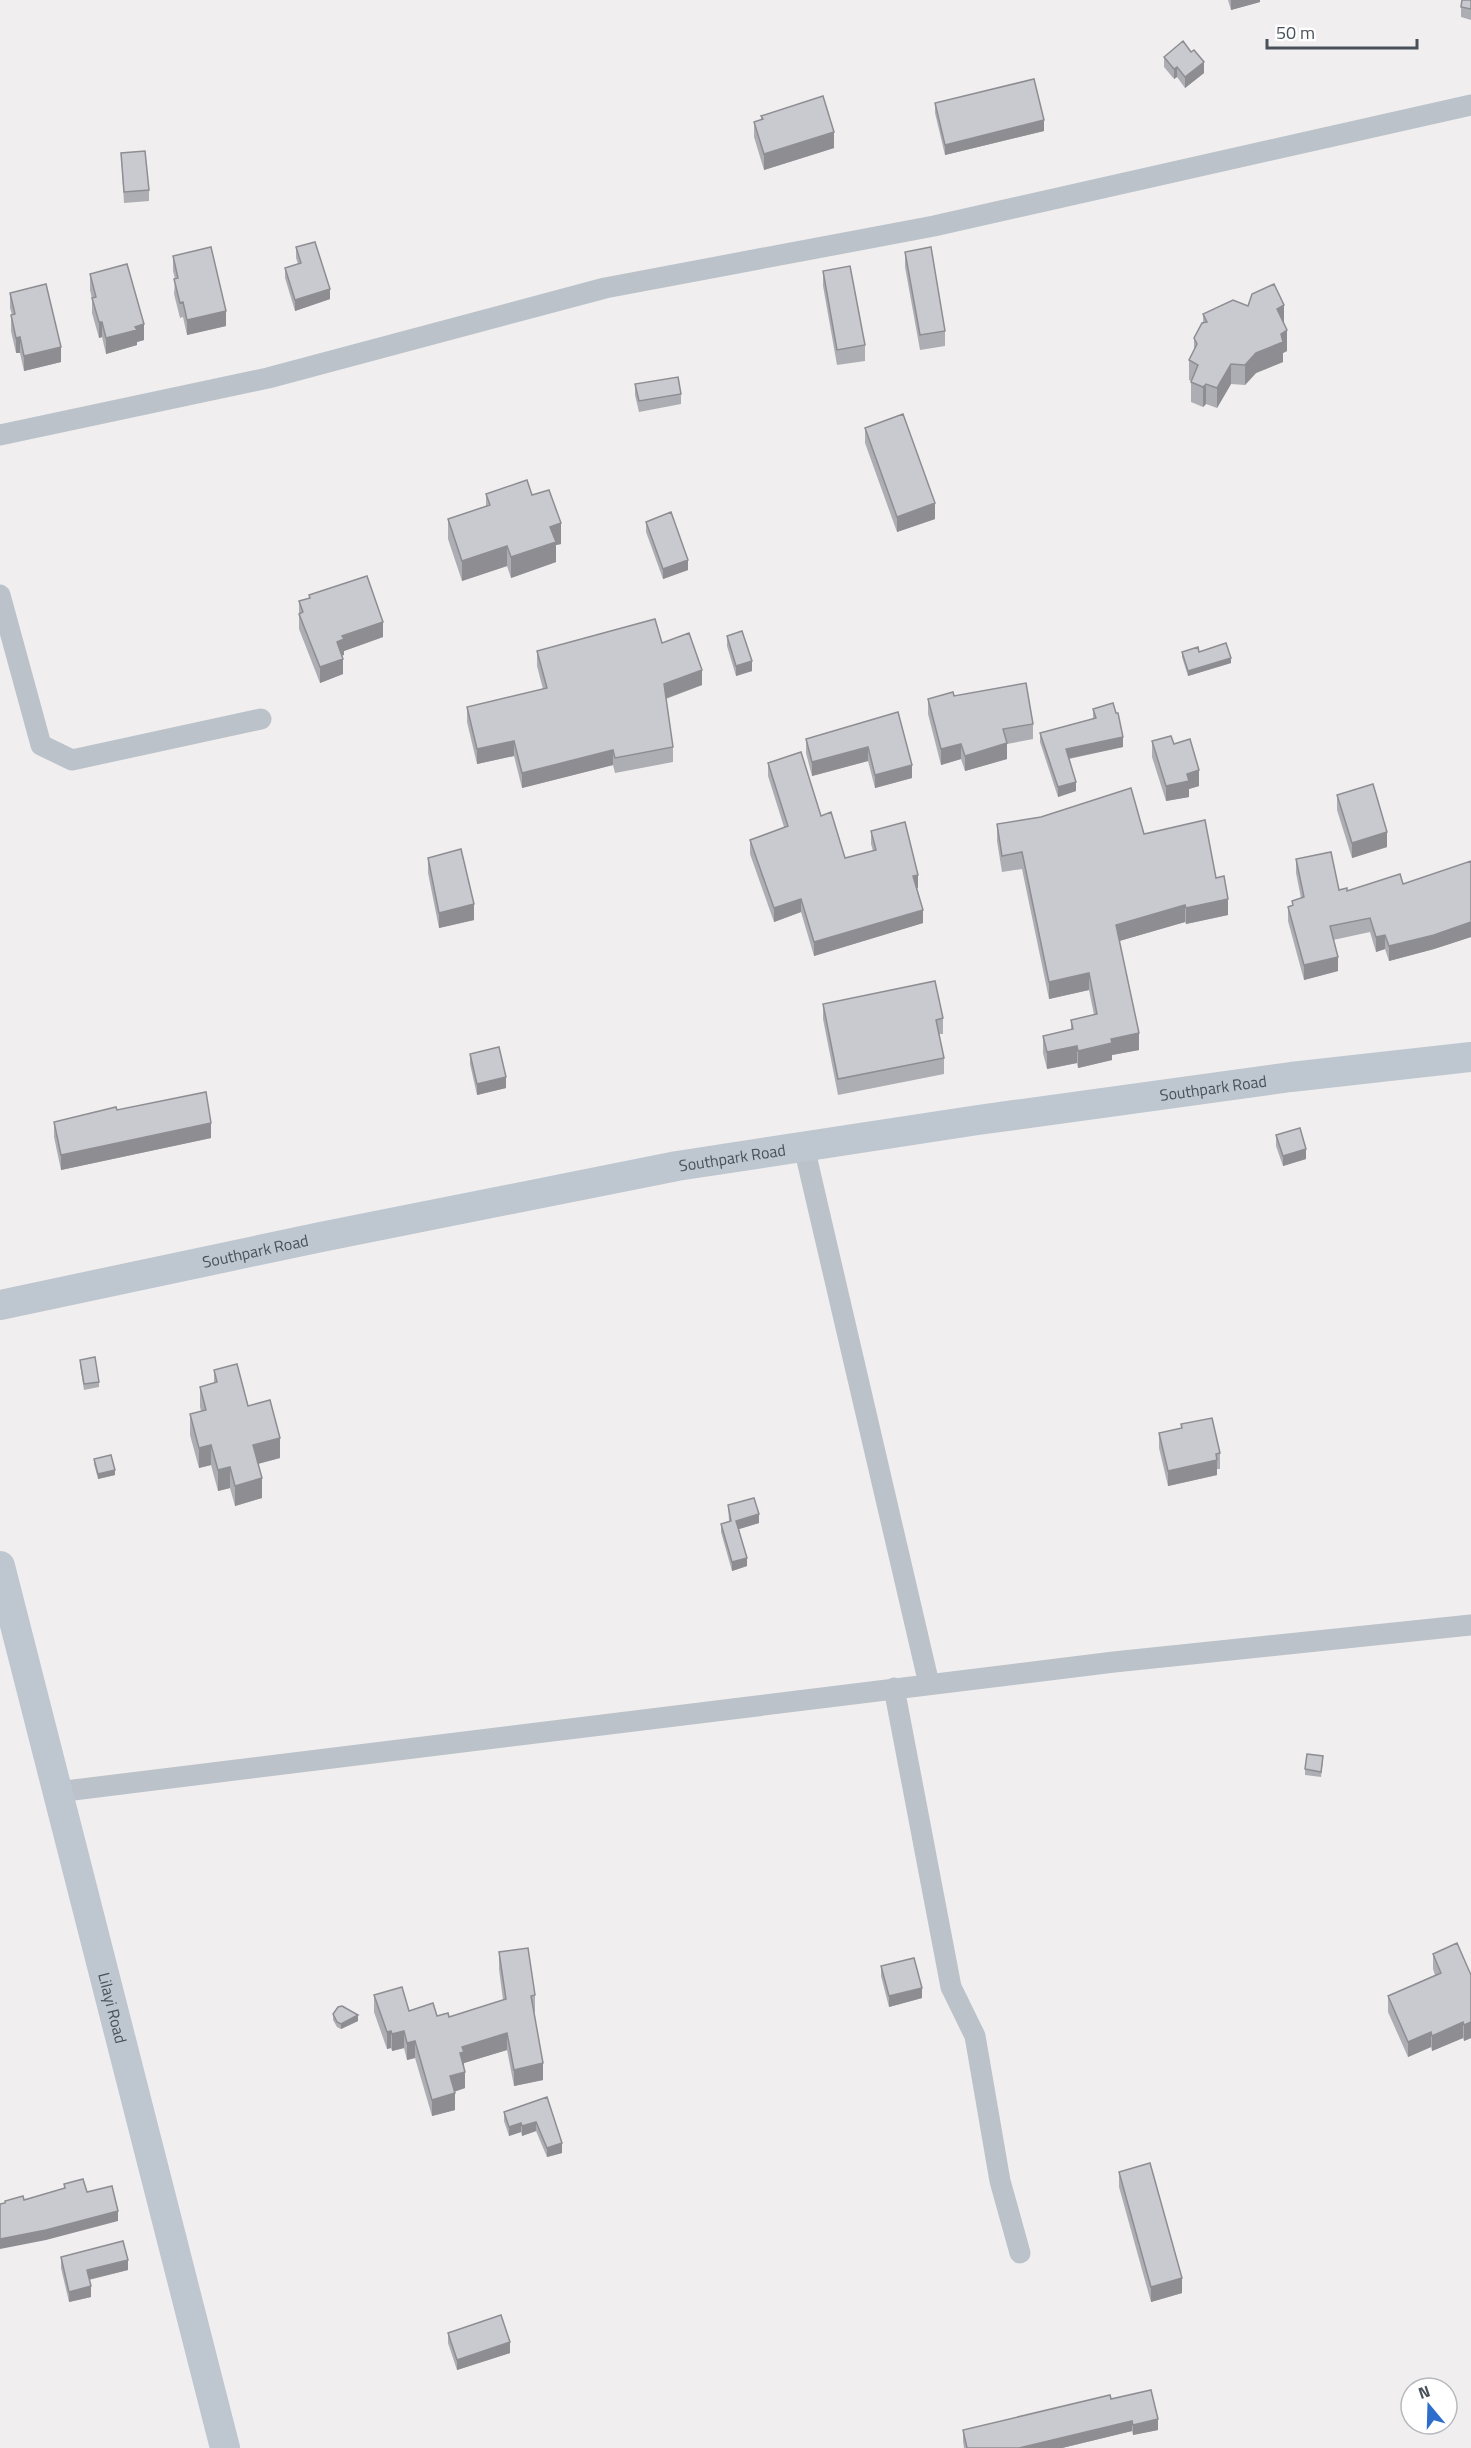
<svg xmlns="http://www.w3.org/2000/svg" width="1471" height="2448" font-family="'Titillium Web',sans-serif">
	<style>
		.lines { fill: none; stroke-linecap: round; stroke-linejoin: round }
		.street { stroke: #bbc2c9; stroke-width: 21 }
		.secondary { stroke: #bec6d0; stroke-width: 30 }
		.wall { fill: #adaeb3 }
		.shaded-wall { fill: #8d8d92 }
		.building { fill: #c9cad0; stroke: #8d8d92; stroke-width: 1.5 }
		.labels { text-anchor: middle; stroke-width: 6; stroke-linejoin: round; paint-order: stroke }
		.street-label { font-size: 16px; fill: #485159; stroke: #fff }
	</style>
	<rect width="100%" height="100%" fill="#f0eeee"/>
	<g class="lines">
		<path class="street" d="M0,435L268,378L605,288L934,226L1471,105
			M0,595L41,745L72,760L261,719
			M804,1147L929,1684
			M894,1688L951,1987L975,2036L1000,2181L1020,2253
			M57,1792L1114,1662L1471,1625"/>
		<g class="secondary">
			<path id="s1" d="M0,1305L321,1237L677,1166L978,1120L1291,1077L1471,1057"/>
			<path id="s2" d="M0,1566L225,2448"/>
		</g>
	</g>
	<path class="wall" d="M1228,0H1260V2L1231,10Z
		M1471,0V20L1461,17V7Z
		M1164,57L1204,73L1185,88L1177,77L1174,79L1164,67Z
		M935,103L1044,131L945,155L935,113Z
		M761,116L834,148L764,170L754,137V122L761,120Z
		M121,153L149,190V201L124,203Z
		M296,247L330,299L295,311L285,278V268L298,264L296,258Z
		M905,252L945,331V346L920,350L905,267Z
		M173,256L226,326L187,335L183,317L180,318L174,294L175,279L173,271Z
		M823,271L865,345V361L837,365L823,286Z
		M90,274L144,340L137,342V345L106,354L102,337L99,338L92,313V299L90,290Z
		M10,293L61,362L24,371L20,353H16L11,331V315H12L10,308Z
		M1203,314L1284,322L1287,351L1283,353V362L1256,373L1245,385L1231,384L1217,408L1206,404L1203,407L1191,402V381L1189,380V360L1194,350V338L1203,323Z
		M635,384L681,394V404L639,412L635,395Z
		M865,428L935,519L897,532L865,443Z
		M486,494L532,495L561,544L556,545V562L511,578L507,566L462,581L448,539V519L486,506Z
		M646,522L688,570L663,579L646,532Z
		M309,595L383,637L344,651V655H342L343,674L320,683L299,629V601L309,598Z
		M727,636L752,671L736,676L727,646Z
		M662,643L702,685L666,699L673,747V762L615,773L613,765L522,788L514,756L477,764L467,722V707L543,689L537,666V651Z
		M1182,652H1199L1231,663L1188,676L1182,657Z
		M954,696L1033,724V739L1007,744V759L965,771L961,759L941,765L928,714V699Z
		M1093,709L1123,747L1069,759L1076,791L1058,797L1040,742V733L1093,719Z
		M898,712L912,778L875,788L868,761L812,776L806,753V739Z
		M1152,741L1174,744L1199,786L1189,789V797L1166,801L1152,757Z
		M768,763L821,816L845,858L873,851L871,844V831L918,888H917L923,923L814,956L801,912L774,922L750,854V840L784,827L768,776Z
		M1337,795L1387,847L1352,858L1337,810Z
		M997,824L1144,834L1216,878L1228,915L1186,924L1185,922L1119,941L1139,1050L1112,1055V1060L1078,1068L1077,1063L1047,1069L1043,1053V1036L1071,1030V1020L1094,1015L1089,990L1049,999L1022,869L1002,872L997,841Z
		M428,858L474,920L439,928L428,873Z
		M1296,859L1339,890L1347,891L1403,884L1471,861V937L1434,949L1389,961L1385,949L1376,952L1370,932L1333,940L1338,971L1304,980L1288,921V907L1292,905V901L1301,898L1296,873Z
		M823,1004L943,1018V1034H939L944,1058V1074L838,1095L823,1019Z
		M470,1054L506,1088L477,1095L470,1064Z
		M54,1122L211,1138L61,1170L54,1137Z
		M1276,1135L1306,1159L1283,1166L1276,1146Z
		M80,1360L99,1382V1387L84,1390L80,1365Z
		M214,1370L248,1406L280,1458L258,1464L262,1498L235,1506L230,1488L218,1491L211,1465L199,1468L190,1435V1414L201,1411L200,1407V1387L214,1383Z
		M1181,1424L1220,1453V1469H1217V1475L1168,1486L1159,1448V1433L1181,1428Z
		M94,1459L115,1475L98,1479L94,1464Z
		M728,1505L759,1523L739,1529L747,1566L732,1571L721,1532V1524L729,1521Z
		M1323,1761L1321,1777L1305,1775V1769Z
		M499,1952L535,1995V2012H534L543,2080L514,2086L507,2050L464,2063L465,2088L454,2092L455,2110L432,2116L415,2058L407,2060L404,2048L392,2051L391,2048L387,2049L374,2012V1995L409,2011L437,2016L449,2017L503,2000L499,1969Z
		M1433,1954L1471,1975V2038L1464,2041L1463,2038L1432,2051L1431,2047L1408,2057L1388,2012V1996L1435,1975L1433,1969Z
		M881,1966L922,1998L889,2007L881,1976Z
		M333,2014L358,2021L341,2029L337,2027L333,2020Z
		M547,2097L562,2153L547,2157L536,2131L522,2136L521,2132L509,2136L504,2121V2112Z
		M1119,2172L1182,2293L1151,2302L1119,2187Z
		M61,2257L128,2270L89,2280L91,2297L69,2302L61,2268Z
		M448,2333L510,2353L457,2370L448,2343Z
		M1111,2399L1158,2430L1133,2435L1132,2431L1062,2448H964L963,2441V2430Z"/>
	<path class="shaded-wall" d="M1231,0H1260V2L1231,10Z
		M1204,62V73L1185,88V77Z
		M1177,67V77L1174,79V69Z
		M1044,120V131L945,155V145Z
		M834,132V148L764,170V154Z
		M330,289V299L295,311V300Z
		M1284,305V326L1277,309Z
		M226,311V326L187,335V320Z
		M99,322H102V337L99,338Z
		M144,324V340L137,342V345L106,354V338L135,327Z
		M1287,330V351L1283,353V362L1256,373L1245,385V365L1256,353L1281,334Z
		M20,337V353H16V338Z
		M61,347V362L24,371V356Z
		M1231,364V384L1217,408V388Z
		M1206,384V404L1203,407V387Z
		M935,503V519L897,532V517Z
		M561,523V544L556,545V562L511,578V557L550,527Z
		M507,546V566L462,581V561Z
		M688,560V570L663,579V569Z
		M383,622V637L344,651V655L337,657V642L342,636Z
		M1231,658V663L1188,676V671Z
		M343,659V674L320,683V667Z
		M752,661V671L736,676V666Z
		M702,670V685L664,699V684Z
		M1123,737V747L1066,759V749Z
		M514,741V756L477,764V749Z
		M1007,743V759L965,771V756Z
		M961,744V759L941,765V749Z
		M868,747V761L812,776V762Z
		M613,750V765L522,788V773Z
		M912,765V778L875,788V775Z
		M1199,770V786L1189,789V797L1166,801V786L1187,774Z
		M1076,782V791L1058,797V787Z
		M1387,832V847L1352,858V843Z
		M918,875V888L913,889V876Z
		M801,899V912L774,922V908Z
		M1228,899V915L1186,924V908Z
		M474,904V920L439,928V913Z
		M1185,905V922L1116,942V925Z
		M923,910V923L814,956V942Z
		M1471,922V937L1434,949L1389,961V946Z
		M1385,935V949L1376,952V937Z
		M1338,957V971L1304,980V965Z
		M1089,973V990L1049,999V982Z
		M1139,1033V1050L1112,1055V1060L1078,1068V1051L1111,1039Z
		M1077,1046V1063L1047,1069V1052Z
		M506,1077V1088L477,1095V1084Z
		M211,1123V1138L61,1170V1155Z
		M1306,1149V1159L1283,1166V1156Z
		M280,1438V1458L253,1465V1445Z
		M211,1445V1465L199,1468V1448Z
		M1217,1460V1475L1168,1486V1471Z
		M230,1467V1488L218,1491V1470Z
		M115,1470V1475L98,1479V1474Z
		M262,1478V1498L235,1506V1486Z
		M759,1514V1523L736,1530V1521Z
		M747,1558V1566L732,1571V1562Z
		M922,1988V1998L889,2007V1996Z
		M358,2015V2021L341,2029V2024Z
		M1463,2022V2038L1432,2051V2036Z
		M1471,2022V2038L1464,2041V2025Z
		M391,2031V2048L387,2049V2032Z
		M404,2031V2048L392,2051V2034Z
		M1431,2032V2047L1408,2057V2042Z
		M507,2033V2050L464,2063V2068L460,2053L462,2047Z
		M415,2041V2058L407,2060V2043Z
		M543,2063V2080L514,2086V2070Z
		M465,2072V2088L450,2093V2076Z
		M455,2093V2110L432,2116V2100Z
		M536,2122V2131L522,2136V2126Z
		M521,2123V2132L509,2136V2127Z
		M562,2143V2153L547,2157V2148Z
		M118,2211V2221L46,2240L0,2249V2239Z
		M128,2260V2270L87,2280V2270Z
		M1182,2278V2293L1151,2302V2287Z
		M91,2286V2297L69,2302V2292Z
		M510,2342V2353L457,2370V2360Z
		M1158,2419V2430L1133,2435V2425Z
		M1132,2421V2431L1062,2448H1019Z"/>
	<path class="building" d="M1462,0H1471V9L1461,7Z
		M1183,41L1191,52L1194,50L1204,62L1185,77L1177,67L1174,69L1164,57Z
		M1034,79L1044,120L945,145L935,103Z
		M823,96L834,132L764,154L754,122L763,119L761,116Z
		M145,151L149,190L124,192L121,153Z
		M315,242L330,289L295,300L285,268L301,263L296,247Z
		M211,247L226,311L187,320L183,302L180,303L174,279L178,278L173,256Z
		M931,247L945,331L920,335L905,252Z
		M127,264L144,324L135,327L137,330L106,338L102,322H99L92,298L96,297L90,274Z
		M850,266L865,345L837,350L823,271Z
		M46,284L61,347L24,356L20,337L16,338L11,315L15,314L10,293Z
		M1274,284L1284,305L1277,309L1287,330L1281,334L1283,342L1256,353L1245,365L1231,364L1217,388L1206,384L1203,387L1191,382L1198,365L1189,360L1197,344L1194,338L1202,323L1207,322L1203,314L1233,300L1248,306L1252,294Z
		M678,377L681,394L639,401L635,384Z
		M903,414L935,503L897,517L865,428Z
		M527,480L532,495L549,490L561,523L550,527L556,542L511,557L507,546L462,561L448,519L490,505L486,494Z
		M671,512L688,560L663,569L646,522Z
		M367,576L383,622L342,636L344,639L337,642L343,659L320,667L299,614L303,612L299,601L310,598L309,595Z
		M655,619L662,643L689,633L702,670L664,684L673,747L615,758L613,750L522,773L514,741L477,749L467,707L547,688L537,651Z
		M742,631L752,661L736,666L727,636Z
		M1226,643L1231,658L1188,671L1182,652L1198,647L1199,652Z
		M1026,683L1033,724L1003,729L1007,743L965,756L961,744L941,749L928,699L953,692L954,696Z
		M1113,703L1116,713H1118L1123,737L1066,749L1076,782L1058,787L1040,733L1096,718L1093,709Z
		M898,712L912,765L875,775L868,747L812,762L806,739Z
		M1171,736L1174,744L1190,739L1199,770L1187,774L1189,781L1166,786L1152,741Z
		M801,752L821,816L831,812L845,858L876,850L871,831L905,822L918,875L913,876L923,910L814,942L801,899L774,908L750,840L788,826L768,763Z
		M1373,784L1387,832L1352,843L1337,795Z
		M1131,788L1144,834L1205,820L1216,878L1224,876L1228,899L1186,908L1185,905L1116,925L1139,1033L1111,1039L1112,1043L1078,1051L1077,1046L1047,1052L1043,1036L1073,1029L1071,1020L1097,1014L1089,973L1049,982L1022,852L1002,856L997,824L1041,817Z
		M461,849L474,904L439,913L428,858Z
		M1331,852L1339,890L1347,888V891L1400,874L1403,884L1471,861V922L1434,935L1389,946L1385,935L1376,937L1370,918L1330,926L1338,957L1304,965L1288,907L1293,905L1292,901L1304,897L1296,859Z
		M935,981L943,1018L936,1020L944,1058L838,1079L823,1004Z
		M499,1047L506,1077L477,1084L470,1054Z
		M206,1092L211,1123L61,1155L54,1122L116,1107L117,1110Z
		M1300,1128L1306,1149L1283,1156L1276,1135Z
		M95,1357L99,1382L84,1384L80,1360Z
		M237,1364L248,1406L270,1400L280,1438L253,1445L262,1478L235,1486L230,1467L218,1470L211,1445L199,1448L190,1414L206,1410L200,1387L217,1382L214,1370Z
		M1212,1418L1220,1453L1216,1454L1217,1460L1168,1471L1159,1433L1182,1428L1181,1424Z
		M111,1455L115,1470L98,1474L94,1459Z
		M754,1498L759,1514L736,1521L747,1558L732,1562L721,1524L731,1521L728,1505Z
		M1307,1754L1323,1756L1321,1772L1305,1769Z
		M1457,1943L1471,1975V2022L1464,2025L1463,2022L1432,2036L1431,2032L1408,2042L1388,1996L1441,1973L1433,1954Z
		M528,1948L535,1995L531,1996L543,2063L514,2070L507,2033L462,2047L464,2052L460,2053L465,2072L450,2076L455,2093L432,2100L415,2041L407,2043L404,2031L392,2034L391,2031L387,2032L374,1995L402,1987L409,2011L433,2003L437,2016L448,2013L449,2017L506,1999L499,1952Z
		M914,1958L922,1988L889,1996L881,1966Z
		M342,2006L358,2015L341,2024L337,2022L333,2014L338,2007Z
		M547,2097L562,2143L547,2148L536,2122L522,2126L521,2123L509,2127L504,2112Z
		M1150,2163L1182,2278L1151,2287L1119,2172Z
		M83,2179L87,2192L112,2186L118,2211L46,2230L0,2239V2204L5,2203V2201L23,2196L24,2200L65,2188L64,2184Z
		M123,2241L128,2260L87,2270L91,2286L69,2292L61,2257Z
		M501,2315L510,2342L457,2360L448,2333Z
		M1151,2390L1158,2419L1133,2425L1132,2421L1019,2448H967L963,2430L1110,2395L1111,2399Z"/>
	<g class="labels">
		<g class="street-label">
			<text dy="6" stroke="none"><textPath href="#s1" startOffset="1233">Southpark Road</textPath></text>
			<text dy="6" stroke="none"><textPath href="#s1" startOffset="747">Southpark Road</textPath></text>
			<text dy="6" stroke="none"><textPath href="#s1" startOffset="261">Southpark Road</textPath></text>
			<text dy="6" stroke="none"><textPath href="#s2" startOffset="456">Lilayi Road</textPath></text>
		</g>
	</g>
	<g transform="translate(1429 2406) rotate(341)"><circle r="28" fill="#ffffff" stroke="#b6b9bd" stroke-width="1.5"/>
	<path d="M0-4.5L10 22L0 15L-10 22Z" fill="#2d6ecc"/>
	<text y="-9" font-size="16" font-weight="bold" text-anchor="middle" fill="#485159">N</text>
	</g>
	<path d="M1267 39v9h150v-9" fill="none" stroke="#485159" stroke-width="3"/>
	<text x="1276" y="39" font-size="18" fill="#485159" stroke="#ffffff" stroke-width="4.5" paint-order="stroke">50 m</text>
</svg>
